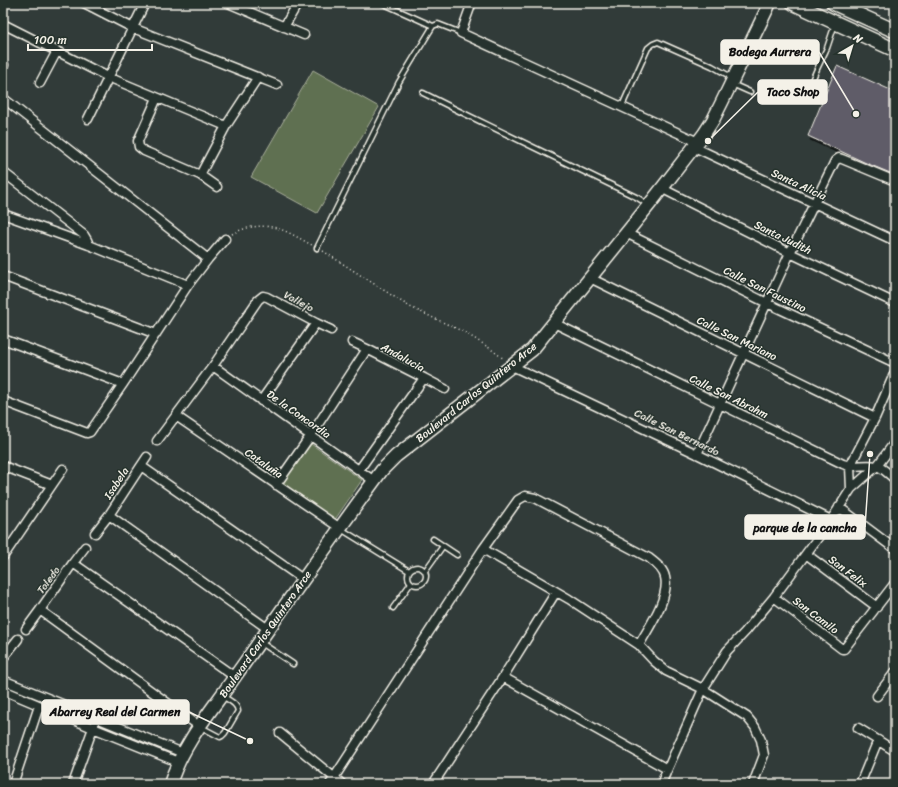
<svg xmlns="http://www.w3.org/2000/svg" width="898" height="787" font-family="Sriracha,sans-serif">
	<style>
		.green { fill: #5f6f51; stroke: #aab09c }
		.building { fill: #5f5c67; stroke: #f4f1e8; filter: url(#shadow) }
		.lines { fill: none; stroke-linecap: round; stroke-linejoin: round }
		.lane-casing { stroke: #f4f1e8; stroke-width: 7 }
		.street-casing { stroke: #f4f1e8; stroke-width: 11 }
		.secondary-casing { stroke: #f4f1e8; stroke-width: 15 }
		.primary-casing { stroke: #f4f1e8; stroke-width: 16 }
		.path { stroke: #f4f1e8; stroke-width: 1.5; stroke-dasharray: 1 3; stroke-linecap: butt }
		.lane { stroke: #26332d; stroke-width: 4 }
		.street { stroke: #26332d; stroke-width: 8 }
		.secondary { stroke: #26332d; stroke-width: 12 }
		.primary { stroke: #26332d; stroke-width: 13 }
		.labels { text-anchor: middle; stroke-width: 3; stroke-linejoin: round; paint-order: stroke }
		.street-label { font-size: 11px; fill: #f4f1e8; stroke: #26332d }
		.leader { fill: none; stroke: #f4f1e8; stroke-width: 1.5 }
		.callout-dot { fill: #f4f1e8; stroke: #26332d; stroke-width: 1.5 }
		.callout { fill: #f4f1e8; stroke: #f4f1e8; stroke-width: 1.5 }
		.callout-label { font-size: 12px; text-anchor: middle; font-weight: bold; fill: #111 }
	</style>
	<defs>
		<filter id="shadow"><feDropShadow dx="2" dy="4" stdDeviation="0" flood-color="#0009"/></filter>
	</defs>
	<rect width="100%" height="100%" fill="#313b39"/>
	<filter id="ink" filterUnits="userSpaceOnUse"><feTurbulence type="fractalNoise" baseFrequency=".025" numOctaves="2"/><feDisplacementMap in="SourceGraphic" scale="8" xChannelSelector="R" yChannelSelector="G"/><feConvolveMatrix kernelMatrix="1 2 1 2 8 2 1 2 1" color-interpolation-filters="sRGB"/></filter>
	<g filter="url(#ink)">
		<path class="green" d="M313,70L379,107L317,213L251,177Z
			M311,444L362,480L334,521L281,485Z"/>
		<path class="building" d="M837,66L895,92V175L866,163L808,136Z"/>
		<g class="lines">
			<defs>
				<path id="lane" d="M382,3L433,26
					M732,84L750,92
					M807,92L817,69L827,48L835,24
					M423,93L459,111L638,198L647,204
					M622,106L648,48L653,44L658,42L712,66L733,78
					M317,248L399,82L433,26L438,24L461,33
					M341,529L409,571
					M433,539L457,555
					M408 576a9 9 0 1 1 18 0a9 9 0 1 1-18 0Z
					M425,571L443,546
					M393,608L411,583
					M260,642L293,664
					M201,727L220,737L222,736L225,733L238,711C237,703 228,700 222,696"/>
				<path id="street" d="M84,3L133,28L277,85
					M228,3L304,35
					M469,3L470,8L461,33L698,142
					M3,24L108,77L226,126
					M284,27L298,3
					M3,66L4,65
					M40,83L57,51
					M3,98L208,259L188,285L123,384L90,432L87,433L3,401
					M157,98L138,141L139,147L144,151L200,175L217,187
					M88,119L145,3
					M694,147L895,241
					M3,172L84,235L87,240L89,245
					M200,175L226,126L258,77
					M661,188L790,253L895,303
					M3,214L89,245L188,285
					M626,233L767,303L895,363
					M208,259L225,239
					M3,276L156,334
					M590,278L875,418
					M316,323L331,330
					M554,323L843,464C854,469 865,463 876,466C883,467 889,475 895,479
					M3,339L123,384
					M352,342L367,349
					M213,366L374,481
					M512,366L697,454L831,520
					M424,378L445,389
					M176,416L340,528
					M157,441L213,366L258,300L263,296L267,297L316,323L261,401
					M697,454L790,253L835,161L839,158L842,159L895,181
					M3,466L52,485L3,557
					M141,466L147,457
					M52,485L63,469
					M276,485L311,435L367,349L424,378L359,470
					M851,489L850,466L875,418L895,372
					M839,507L895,549
					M95,533L109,515
					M483,549L569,599L639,645L654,661L666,671L703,689L747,717L755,727L761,740L764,755L753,784
					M806,554L877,607
					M73,563L85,547
					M774,597L842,649H844L895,583
					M26,629L40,610
					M268,629L109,515L141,466L304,580
					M3,658L18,639
					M503,677L667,769
					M3,680L183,753
					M3,690L93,728L178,762
					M877,696L895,672
					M199,726L40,610L73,563L235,677
					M858,728L895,751
					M280,733L342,784
					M13,784L39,706
					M73,784L94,725
					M330,784L483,549L518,500L525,496L535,498L649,558C655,563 663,568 665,577C670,597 649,627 639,645
					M433,784L503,677L556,592
					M661,784L703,689L722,659L727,651L745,632L774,597L831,520L851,489L877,466L895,442
					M860,784L878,740"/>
				<path id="secondary" d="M170,784C183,743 212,710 236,675C282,610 327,545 374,481L382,470L396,456L532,350L544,335L590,278L649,205L704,134L713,120L722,102L770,3"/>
				<path id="primary" d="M793,3L836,23L895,50
					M833,3L895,31"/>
			</defs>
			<use href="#lane" class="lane-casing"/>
			<use href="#street" class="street-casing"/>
			<use href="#secondary" class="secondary-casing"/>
			<use href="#primary" class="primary-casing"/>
			<path class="path" d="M232,234C248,225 270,223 287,232C296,236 304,241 312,245
				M323,251L410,307L464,332L488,347L504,359"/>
			<use href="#lane" class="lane"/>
			<use href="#street" class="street"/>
			<use href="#secondary" class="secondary"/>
			<use href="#primary" class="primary"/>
		</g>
	</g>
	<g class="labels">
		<g class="street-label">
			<text transform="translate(799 184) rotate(25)" y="4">Santa Alicia</text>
			<text transform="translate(783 237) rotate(26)" y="4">Santa Judith</text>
			<text transform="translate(765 289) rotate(26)" y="4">Calle San Faustino</text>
			<text transform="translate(299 301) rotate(28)" y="4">Vallejo</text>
			<text transform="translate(737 338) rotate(26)" y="4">Calle San Mariano</text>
			<text transform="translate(403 357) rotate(29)" y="4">Andalucia</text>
			<text transform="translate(476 392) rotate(-39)" y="4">Boulevard Carlos Quintero Arce</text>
			<text transform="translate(729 396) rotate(26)" y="4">Calle San Abrahm</text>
			<text transform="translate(299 414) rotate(35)" y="4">De la Concordia</text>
			<text transform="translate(677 432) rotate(26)" y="4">Calle San Bernardo</text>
			<text transform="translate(264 463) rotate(35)" y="4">Cataluña</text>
			<text transform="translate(116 483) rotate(-57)" y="4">Isabela</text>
			<text transform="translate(848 571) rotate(37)" y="4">San Felix</text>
			<text transform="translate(48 580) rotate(-54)" y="4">Toledo</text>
			<text transform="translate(816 615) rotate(37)" y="4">San Camilo</text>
			<text transform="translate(265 634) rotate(-55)" y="4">Boulevard Carlos Quintero Arce</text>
		</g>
	</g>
	<path class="leader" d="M856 114L819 52M708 141L758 92M870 454L865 527M250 741L189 712"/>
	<g class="callout-dot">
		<circle cx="856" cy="114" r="4"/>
		<circle cx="708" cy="141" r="4"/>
		<circle cx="870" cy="454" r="4"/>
		<circle cx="250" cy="741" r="4"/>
	</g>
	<g class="callout">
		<rect x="721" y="40" width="98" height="24" rx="4"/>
		<rect x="758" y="80" width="69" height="24" rx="4"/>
		<rect x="745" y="515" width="120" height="24" rx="4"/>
		<rect x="42" y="700" width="147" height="24" rx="4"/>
	</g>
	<g class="callout-label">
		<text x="770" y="56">Bodega Aurrera</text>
		<text x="793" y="96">Taco Shop</text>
		<text x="805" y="532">parque de la cancha</text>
		<text x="115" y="716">Abarrey Real del Carmen</text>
	</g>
	<rect width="898" height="787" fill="none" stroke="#26332d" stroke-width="16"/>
	<rect x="8" y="8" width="882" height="771" fill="none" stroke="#f4f1e8" stroke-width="1.5" filter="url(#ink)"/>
	<g transform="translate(852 46) rotate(38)" stroke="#26332d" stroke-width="3" paint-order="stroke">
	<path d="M0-3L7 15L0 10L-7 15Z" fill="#f4f1e8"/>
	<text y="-6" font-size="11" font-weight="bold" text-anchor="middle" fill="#f4f1e8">N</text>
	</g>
	<path d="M28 44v6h124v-6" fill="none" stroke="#f4f1e8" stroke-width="2"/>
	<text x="34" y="44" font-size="12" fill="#f4f1e8" stroke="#26332d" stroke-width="3" paint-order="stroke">100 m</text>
</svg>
